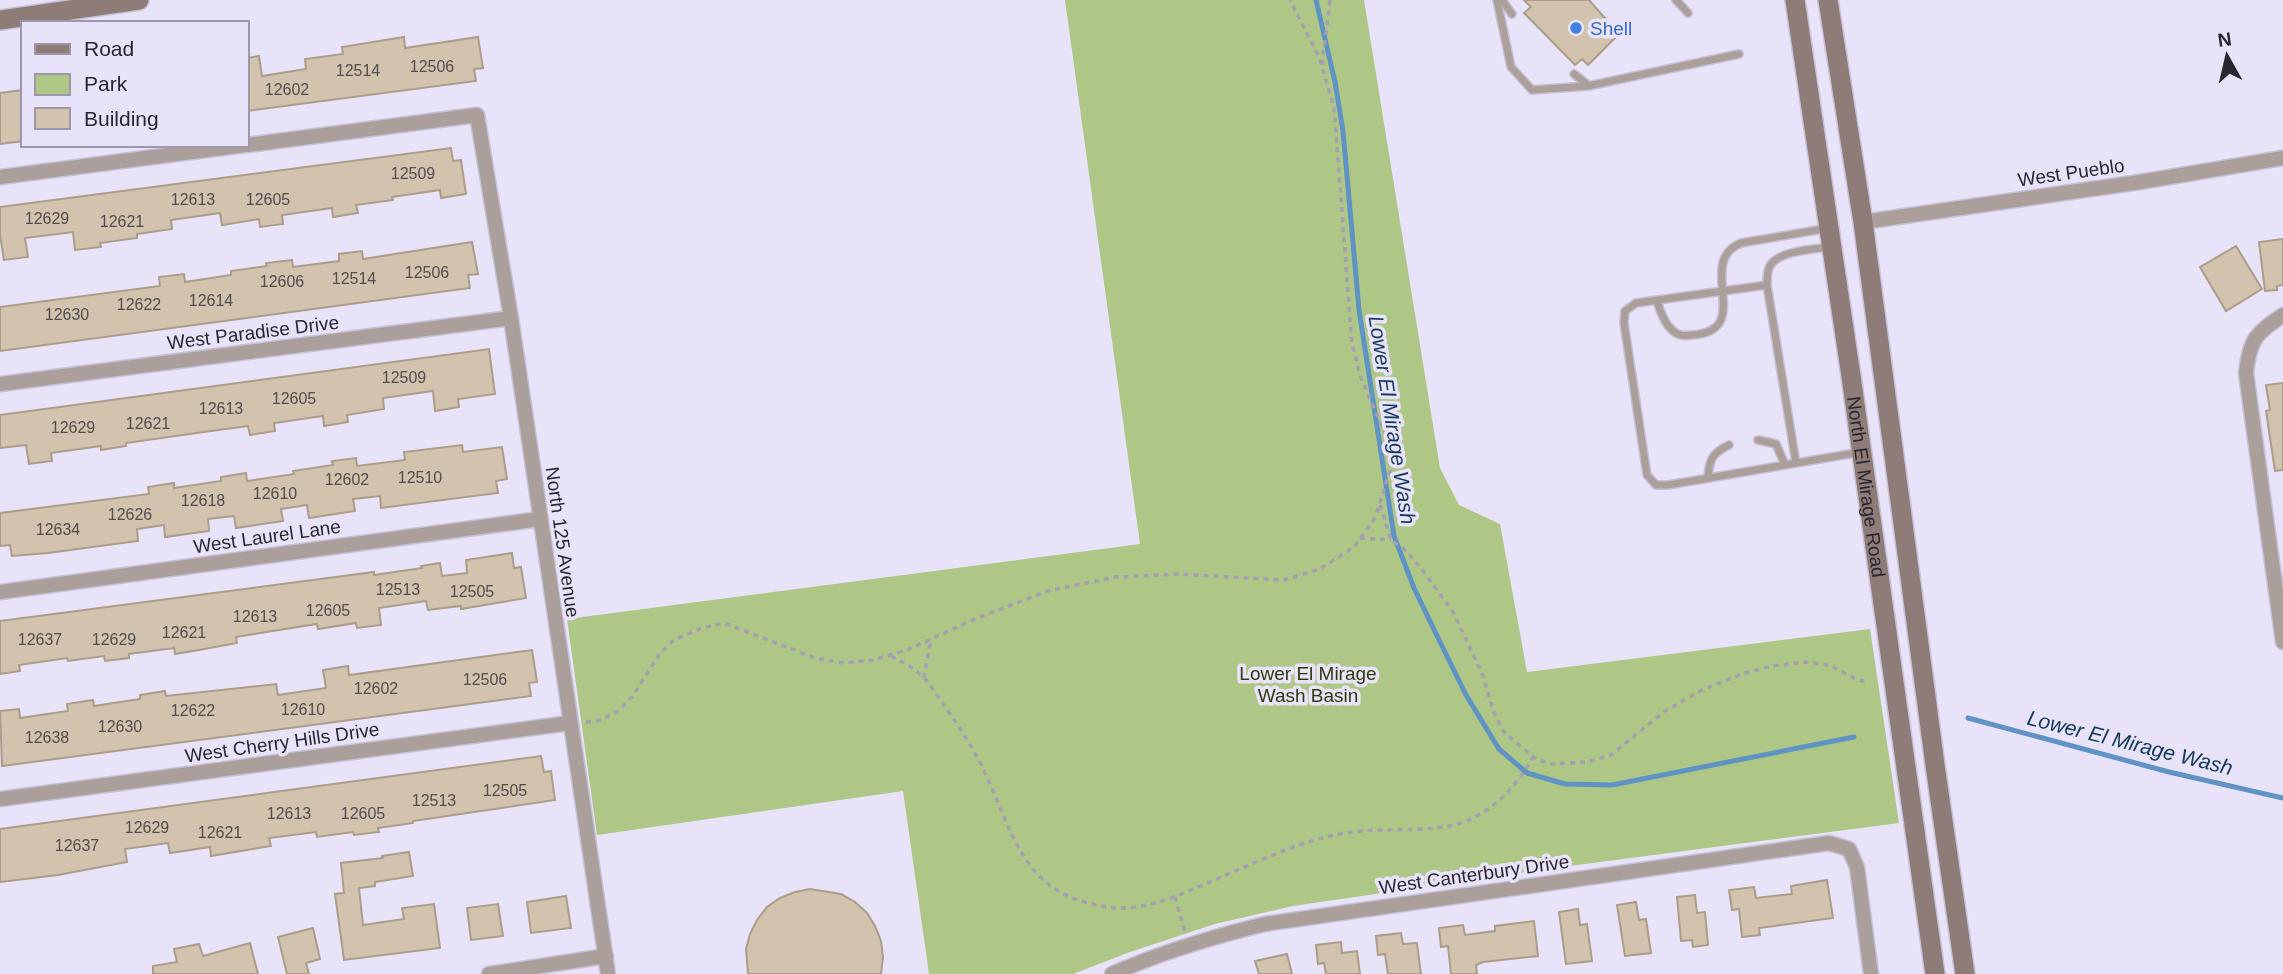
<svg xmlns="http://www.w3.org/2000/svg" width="2283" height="974" font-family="Helvetica,sans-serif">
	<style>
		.green { fill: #aec787 }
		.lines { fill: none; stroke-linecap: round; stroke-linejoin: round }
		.stream { stroke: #5f93c4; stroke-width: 5 }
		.building { fill: #d1c3ae; stroke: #aa9d89; stroke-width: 2 }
		.service-casing { stroke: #c6c1d5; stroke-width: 10 }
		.minor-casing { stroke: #c6c1d5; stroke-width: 17 }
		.secondary-casing { stroke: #c6c1d5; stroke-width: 22 }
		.path { stroke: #a49fb1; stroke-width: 3.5; stroke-dasharray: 5 5; stroke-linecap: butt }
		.service { stroke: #ab9f9c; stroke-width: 7 }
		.minor { stroke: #ab9f9c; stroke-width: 14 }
		.secondary { stroke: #8d7c78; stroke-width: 19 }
		.shop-dot { fill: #3f7fe0; stroke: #e9e3fa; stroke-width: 2.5 }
		.labels { text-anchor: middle; stroke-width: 7; stroke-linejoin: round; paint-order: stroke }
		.number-label { font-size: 16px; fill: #534d4f }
		.shop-label { font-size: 19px; fill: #366cbe; stroke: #e9e3fa; text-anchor: start }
		.street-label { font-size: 19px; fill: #29262f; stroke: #e9e3fa }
		.park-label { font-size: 19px; fill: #2c3c0a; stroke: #e9e3fa }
		.water-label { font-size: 21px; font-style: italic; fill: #11395a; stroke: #e9e3fa }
	</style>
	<rect width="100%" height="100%" fill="#e9e3fa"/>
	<path class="green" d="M1065,0H1364L1440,468L1459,505L1500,524L1527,672L1870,629L1899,823L1554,868L1293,906L1215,924L1130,952L1073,974H929L903,791L597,835L567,619L1140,544Z"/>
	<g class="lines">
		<path class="stream" d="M1316,0L1335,82L1343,131L1359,310L1394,536L1414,588L1441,644L1466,695L1499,749L1527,773L1565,784L1612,785L1854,737
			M1968,718L2169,772L2283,798"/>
	</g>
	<path class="building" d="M1524,0H1589L1619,34L1588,65L1582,59L1575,65L1524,13L1531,7Z
		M404,37L405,48L478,37L483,68L474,69L476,81L247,111V58L259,56L262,76L306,69L305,59L343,54L342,47Z
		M23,90V141L0,144V93Z
		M451,148L453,161L461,160L466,194L441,198L440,190L392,197L393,200L356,205L358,213L333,217L332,208L282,215L283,224L260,227L259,219L222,225L220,213L171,220L172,229L137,234V238L100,243L101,247L75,250L73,232L25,238L28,257L4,260L0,235V207Z
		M2283,239V285L2277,286V290L2265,291L2259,242Z
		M472,242L478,274L468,275L470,288L0,351V307L160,286L159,277L184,274L185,282L231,275V271L267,266L266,263L292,260L293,267L339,261V254L362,251L363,259Z
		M2236,246L2262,289L2226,311L2200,267Z
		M489,349L495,394L458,399L459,407L435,411L433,391L383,398L384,409L347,415L348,422L324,426L323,416L274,423L275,431L250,435L248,426L211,431L126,443V446L101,450V446L51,453L52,461L29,464L26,445L0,448V415Z
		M2283,383V470L2275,471L2266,411L2270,410L2266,385Z
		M462,445L463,452L502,447L507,479L496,481L498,493L381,508L380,496L353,499L355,511L309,518L307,505L281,509L283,521L236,528L234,516L208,519L209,531L165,537L164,525L137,529L138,541L48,553L12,556L10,545L0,546V513L149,494L148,487L174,483V488L221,481V477L246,473L247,481L294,474L293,471L333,465L332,461L356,458L357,466L405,460L404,452Z
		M512,553L514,568L521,567L526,598L461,609V606L428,610L426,601L379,608L381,625L357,628L356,623L318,629L317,624L236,637L237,643L199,650L175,654L174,648L129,654V658L105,661L104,656L68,661L67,658L19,665L20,671L0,674V621L374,572V575L422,568L421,566L440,563L442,576L467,573L466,560Z
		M532,650L537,682L529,683L531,696L2,766L0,711L19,709L20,718L68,711L67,704L93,700L94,706L140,699V695L165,691L166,696L276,684L278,695L326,688L323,670L348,666L349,675Z
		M541,756L544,772L551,771L555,800L413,821V823L378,828L379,832L354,835L353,832L317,837L316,832L269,838L271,846L211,856L210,847L170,853L168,843L125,849L127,862L58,875L0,882V829Z
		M409,852L413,876L375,882V886L359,888L363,925L404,919L402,908L434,904L440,948L344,960L335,894L344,893L341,863L383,858L382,856Z
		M1827,880L1833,918L1759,928L1760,935L1742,937L1739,909L1732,910L1729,890L1754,887L1756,898L1792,894L1791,886Z
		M810,889L841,894L855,902L867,913L875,926L881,941L883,957L881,974H748L746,949L750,934L757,920L767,907L780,898L795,892Z
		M1695,895L1697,913L1705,912L1708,945L1693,947L1692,940L1681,941L1677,897Z
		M566,896L571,928L531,933L527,902Z
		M1636,902L1639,920L1646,919L1651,953L1625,956L1617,905Z
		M498,904L503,936L471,940L467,908Z
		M1578,909L1580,925L1587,924L1592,961L1566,964L1559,912Z
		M1534,921L1538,956L1483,962L1476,965L1477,974H1451L1448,946L1441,947L1439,928L1463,925L1465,935L1495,931V926Z
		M313,928L320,959L306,963L309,974H287L278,937Z
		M1401,933L1403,944L1417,943L1421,974H1388L1385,954L1378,955L1376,936Z
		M1341,942L1342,953L1357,951L1360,974H1326L1324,963L1318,964L1316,945Z
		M250,943L258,974H153V966L177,962L174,949L199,944L203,956Z
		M1287,954L1292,974H1259L1255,961Z"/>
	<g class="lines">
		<defs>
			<path id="service" d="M1497,0L1511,67L1532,90L1588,86L1739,54
				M1502,0L1512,14
				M1676,0L1688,13
				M1574,74L1588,85
				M1767,285L1636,303L1625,311L1624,323L1647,475L1656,485H1668L1861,452
				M1657,301C1660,311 1664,323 1672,330C1678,336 1684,336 1692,335C1756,331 1694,262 1741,243L1829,228
				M1758,440L1776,444L1785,465
				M1796,463L1767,285C1767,279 1767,273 1769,268C1775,251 1814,249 1830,247
				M1708,478C1709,460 1712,453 1729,445"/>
			<path id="minor" d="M247,145L477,115L511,318L608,974
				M0,177L245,145
				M1863,222L2140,182L2283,158
				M2283,315C2255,334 2250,339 2246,373L2283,642
				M0,384L511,318
				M0,592L540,519
				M0,799L570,723
				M489,974L606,956
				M1112,974C1162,952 1212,937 1265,924L1829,843L1849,849L1857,867L1871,974"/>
			<g id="secondary">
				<path id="s1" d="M1795,0L1851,376L1935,974"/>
				<path d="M1828,0L1863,222L1935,765L1965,974"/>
				<path d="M0,20L139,0"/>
			</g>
		</defs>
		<use href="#service" class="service-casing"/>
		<use href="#minor" class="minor-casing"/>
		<use href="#secondary" class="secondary-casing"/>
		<path class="path" d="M1322,65L1330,0
			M1380,505L1391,540L1405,550L1421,568L1453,612L1482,673L1493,710L1503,731L1533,757L1549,764L1587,762L1611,755L1665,711L1704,689L1745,673L1772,666L1806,662L1829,665L1858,680L1865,681
			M1360,538L1391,540
			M891,656C902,662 913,667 922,676C930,683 935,693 941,701C958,725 973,747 985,773C1011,827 1021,887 1089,903C1101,906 1112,909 1125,908C1155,907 1183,893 1210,882C1252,864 1295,843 1339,834C1375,827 1410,832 1445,827C1484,821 1515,790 1533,757
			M924,678L931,639
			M586,722L601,720L618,711L632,697L660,653L674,640L702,628L724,623L815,658L844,663L873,660L907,650L977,618L1048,591L1116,577L1178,574L1284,580L1320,569L1354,547L1375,518L1390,470L1389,442L1361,378L1352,344L1334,107L1319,57L1290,0
			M1175,897L1185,932"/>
		<use href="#service" class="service"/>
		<use href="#minor" class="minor"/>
		<use href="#secondary" class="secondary"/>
	</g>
	<circle class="shop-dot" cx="1576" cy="28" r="7"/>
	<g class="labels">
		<g class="number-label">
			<text x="432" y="72">12506</text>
			<text x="358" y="76">12514</text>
			<text x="287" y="95">12602</text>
			<text x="413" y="179">12509</text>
			<text x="193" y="205">12613</text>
			<text x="268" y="205">12605</text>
			<text x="47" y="224">12629</text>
			<text x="122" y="227">12621</text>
			<text x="427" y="278">12506</text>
			<text x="354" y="284">12514</text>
			<text x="282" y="287">12606</text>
			<text x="211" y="306">12614</text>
			<text x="139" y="310">12622</text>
			<text x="67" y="320">12630</text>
			<text x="404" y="383">12509</text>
			<text x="294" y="404">12605</text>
			<text x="221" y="414">12613</text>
			<text x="148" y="429">12621</text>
			<text x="73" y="433">12629</text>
			<text x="420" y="483">12510</text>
			<text x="347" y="485">12602</text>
			<text x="275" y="499">12610</text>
			<text x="203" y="506">12618</text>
			<text x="130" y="520">12626</text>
			<text x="58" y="535">12634</text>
			<text x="398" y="595">12513</text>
			<text x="472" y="597">12505</text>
			<text x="328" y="616">12605</text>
			<text x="255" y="622">12613</text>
			<text x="184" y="638">12621</text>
			<text x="40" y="645">12637</text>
			<text x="114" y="645">12629</text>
			<text x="485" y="685">12506</text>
			<text x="376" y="694">12602</text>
			<text x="303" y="715">12610</text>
			<text x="193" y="716">12622</text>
			<text x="120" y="732">12630</text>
			<text x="47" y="743">12638</text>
			<text x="505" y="796">12505</text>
			<text x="434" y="806">12513</text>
			<text x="289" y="819">12613</text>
			<text x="363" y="819">12605</text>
			<text x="147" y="833">12629</text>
			<text x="220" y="838">12621</text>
			<text x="77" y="851">12637</text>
		</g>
		<g class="shop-label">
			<text x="1590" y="35">Shell</text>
		</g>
		<g class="street-label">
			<text transform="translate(2071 172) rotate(-8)" y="7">West Pueblo</text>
			<text transform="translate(253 332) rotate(-7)" y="7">West Paradise Drive</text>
			<text dy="7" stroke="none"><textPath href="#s1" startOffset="492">North El Mirage Road</textPath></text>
			<text transform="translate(267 536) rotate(-8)" y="7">West Laurel Lane</text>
			<text transform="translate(563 542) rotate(82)" y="7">North 125 Avenue</text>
			<text transform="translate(282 742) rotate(-8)" y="7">West Cherry Hills Drive</text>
			<text transform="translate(1474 874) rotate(-8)" y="7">West Canterbury Drive</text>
		</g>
		<g class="park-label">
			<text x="1308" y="680">Lower El Mirage<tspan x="1308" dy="22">Wash Basin</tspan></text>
		</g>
		<g class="water-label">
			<text transform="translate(1392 420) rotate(81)" y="7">Lower El Mirage Wash</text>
			<text transform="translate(2130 743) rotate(14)" y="7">Lower El Mirage Wash</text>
		</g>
	</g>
	<rect x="21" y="21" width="228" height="126" fill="#e9e3fa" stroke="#9c97a9" stroke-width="2"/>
	<rect x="35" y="44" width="35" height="10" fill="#8d7c78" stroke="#9c97a9" stroke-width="2"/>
	<text x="84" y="56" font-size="21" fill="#29262f">Road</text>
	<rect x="35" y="74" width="35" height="21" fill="#aec787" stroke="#9c97a9" stroke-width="2"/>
	<text x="84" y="91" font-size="21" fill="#29262f">Park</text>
	<rect x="35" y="108" width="35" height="21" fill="#d1c3ae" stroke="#9c97a9" stroke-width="2"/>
	<text x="84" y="126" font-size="21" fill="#29262f">Building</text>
	<g transform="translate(2227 56) rotate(352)" stroke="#e9e3fa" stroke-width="5" paint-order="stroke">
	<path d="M0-5L12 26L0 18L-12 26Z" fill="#29262f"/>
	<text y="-10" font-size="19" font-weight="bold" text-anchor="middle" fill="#29262f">N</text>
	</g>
</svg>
